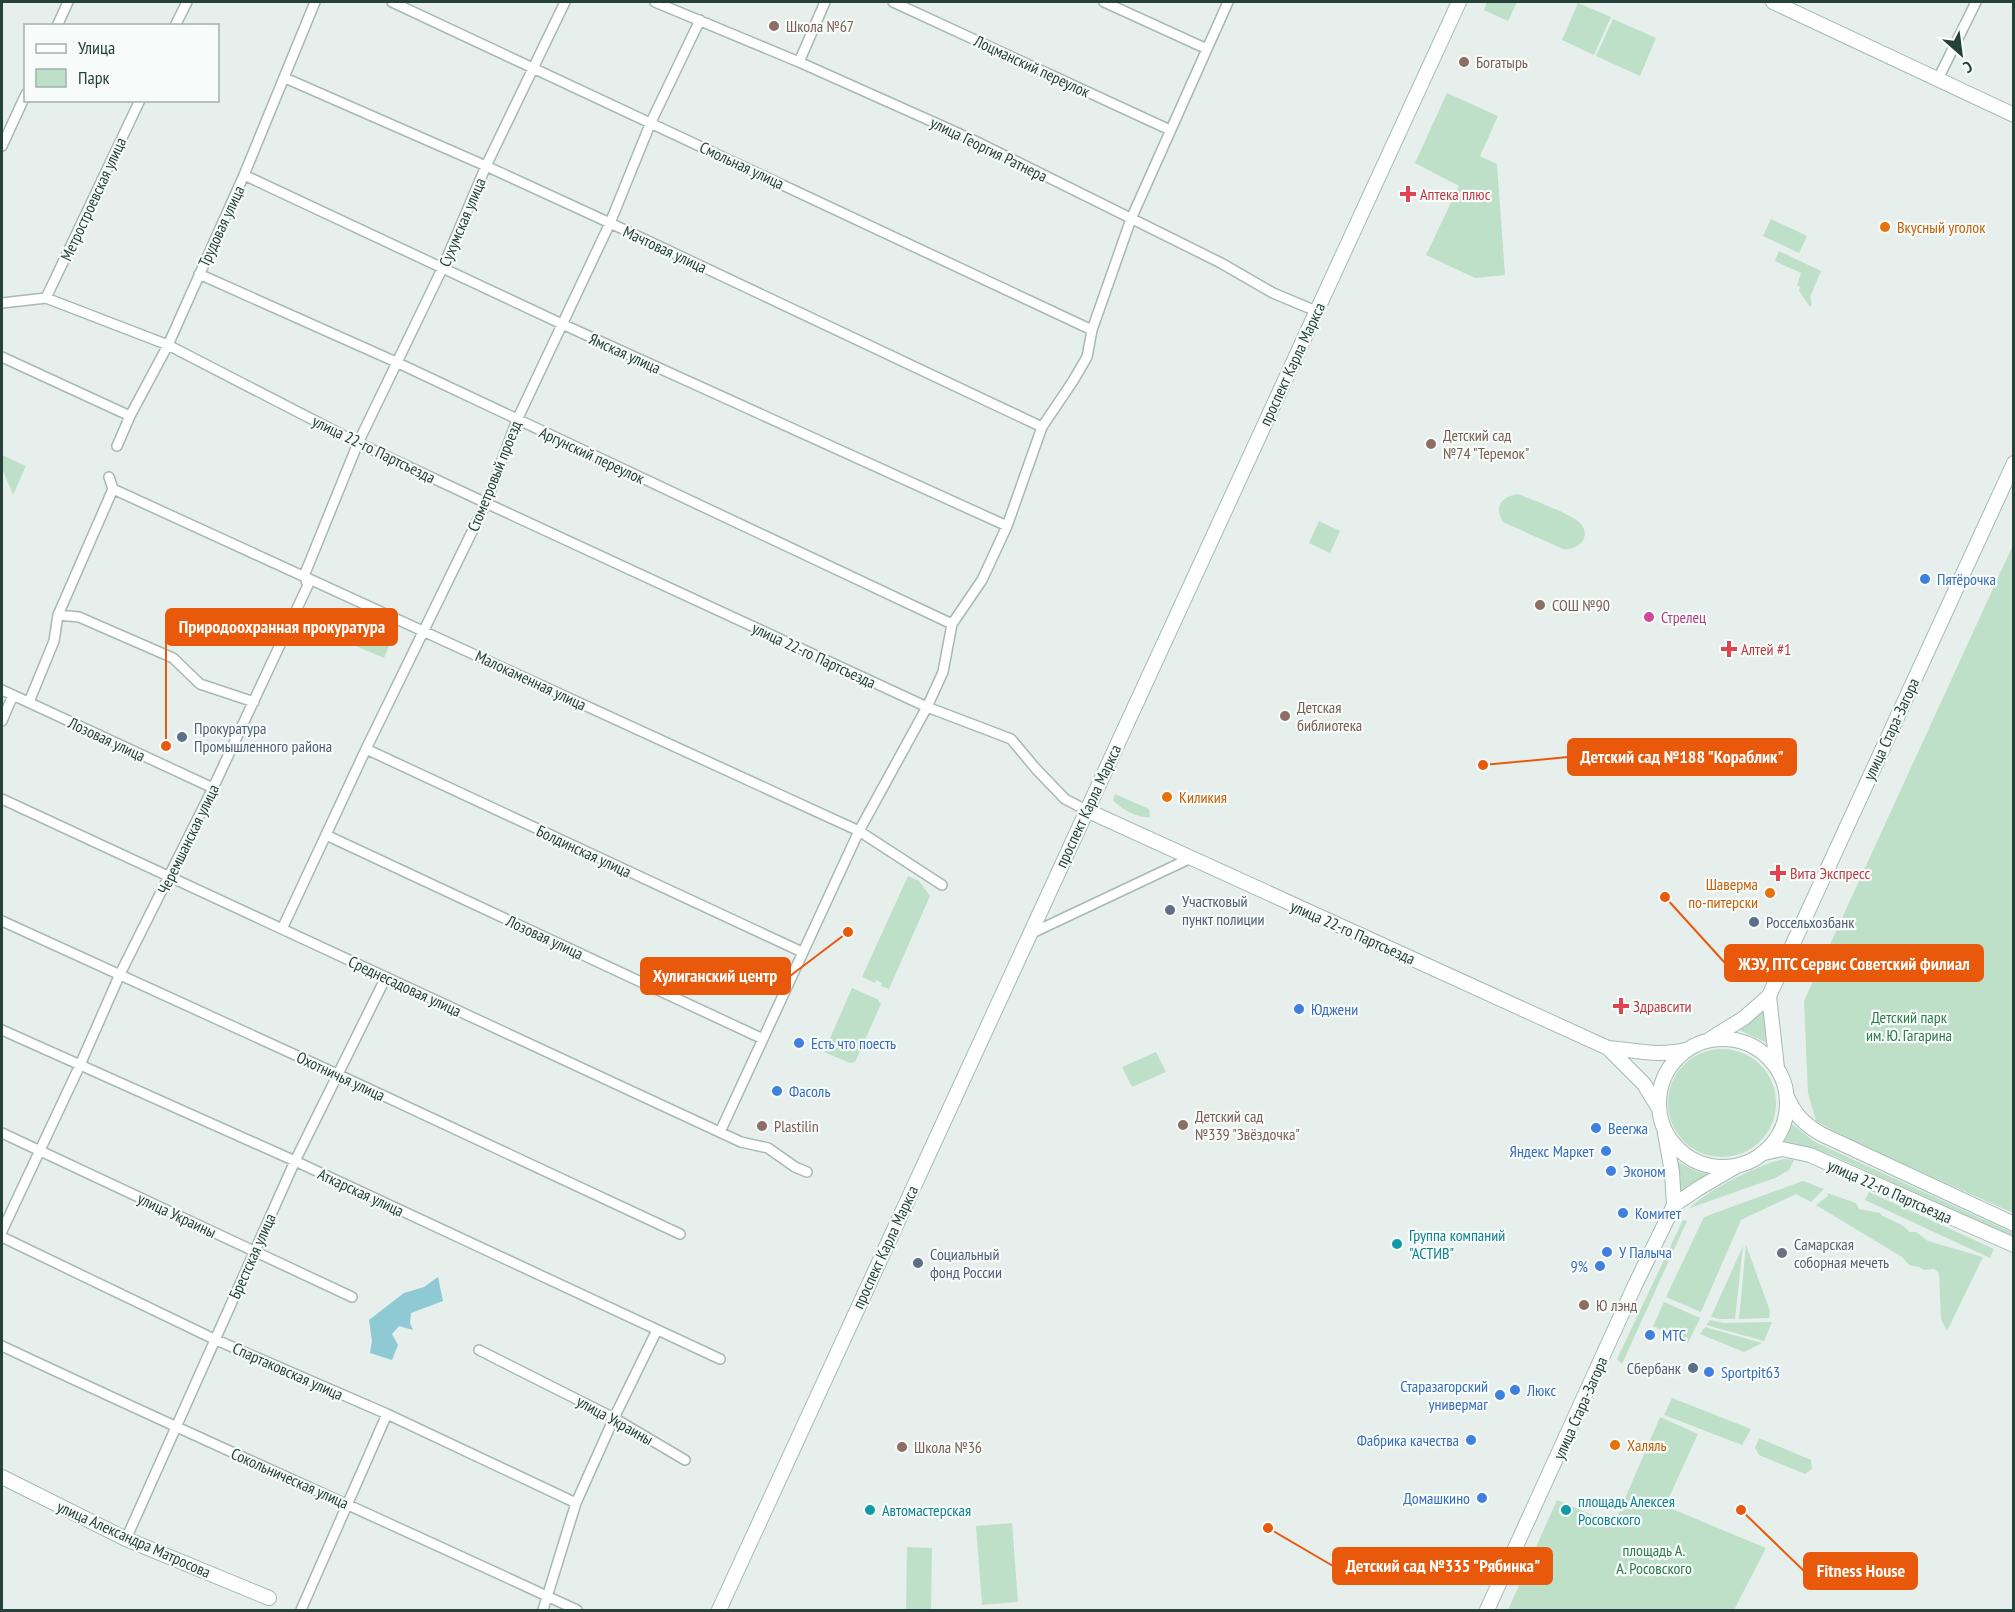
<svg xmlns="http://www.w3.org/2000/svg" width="2015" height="1612" font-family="'PT Sans Narrow',sans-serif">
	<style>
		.green { fill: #bfe0c8 }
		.water { fill: #8ec9d4 }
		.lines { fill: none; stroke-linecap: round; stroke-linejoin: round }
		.street-casing { stroke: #a8b8b2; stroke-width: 12 }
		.secondary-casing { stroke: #a4bbb3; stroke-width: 16 }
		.street { stroke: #fff; stroke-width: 9 }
		.secondary { stroke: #fff; stroke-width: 14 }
		.education-dot { fill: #8d6e63; stroke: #f7fbf9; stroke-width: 2 }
		.health-dot { fill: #e0444e; stroke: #f7fbf9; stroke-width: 2 }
		.food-dot { fill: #e8710a; stroke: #f7fbf9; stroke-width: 2 }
		.shop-dot { fill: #3f7fe0; stroke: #f7fbf9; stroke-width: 2 }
		.hotel-dot { fill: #d1479c; stroke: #f7fbf9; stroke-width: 2 }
		.service-dot { fill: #5c6f8a; stroke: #f7fbf9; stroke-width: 2 }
		.culture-dot { fill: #0f9aa8; stroke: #f7fbf9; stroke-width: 2 }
		.worship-dot { fill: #6b7280; stroke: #f7fbf9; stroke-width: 2 }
		.labels { text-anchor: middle; stroke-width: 4.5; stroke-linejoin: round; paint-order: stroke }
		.education-label { font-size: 16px; fill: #785e54; stroke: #f7fbf9; text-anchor: start }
		.street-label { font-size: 16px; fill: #24423a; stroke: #f7fbf9 }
		.health-label { font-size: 16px; fill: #be3a42; stroke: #f7fbf9; text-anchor: start }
		.food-label { font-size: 16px; fill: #c56008; stroke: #f7fbf9; text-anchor: start }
		.shop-label { font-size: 16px; fill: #366cbe; stroke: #f7fbf9; text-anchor: start }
		.hotel-label { font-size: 16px; fill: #b23c85; stroke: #f7fbf9; text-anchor: start }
		.service-label { font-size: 16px; fill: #4e5e75; stroke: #f7fbf9; text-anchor: start }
		.park-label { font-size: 16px; fill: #2d7a4b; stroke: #f7fbf9 }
		.culture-label { font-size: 16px; fill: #0d838f; stroke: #f7fbf9; text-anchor: start }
		.worship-label { font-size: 16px; fill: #5b616d; stroke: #f7fbf9; text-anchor: start }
		.leader { fill: none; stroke: #e8590c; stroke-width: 2 }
		.callout-dot { fill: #e8590c; stroke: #f7fbf9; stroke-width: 2 }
		.callout { fill: #e8590c; stroke: #e8590c; stroke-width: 2 }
		.callout-label { font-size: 18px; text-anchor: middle; font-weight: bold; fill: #fff }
	</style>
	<rect width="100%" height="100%" fill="#e6efeb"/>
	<path class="green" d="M1487,2H1517L1508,21L1484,10Z
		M1578,3L1611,17L1594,55L1562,40Z
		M1613,19L1656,38L1640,76L1596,56Z
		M1447,93L1498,116L1480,156L1497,164L1505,275L1475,278L1426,255L1459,186L1415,163Z
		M1771,219L1807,236L1799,253L1763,236Z
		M1779,251L1821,271L1810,297L1812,304L1810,307L1799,291L1800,287L1797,285L1801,273L1775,261Z
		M2,455L26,466L13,495L2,468Z
		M1518,494C1530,499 1575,515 1581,524C1592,538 1577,551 1563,549L1503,522C1494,508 1501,496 1518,494Z
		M1319,521L1340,531L1330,553L1309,543Z
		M2013,545V1213L1847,1139L1816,1121L1808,1093L1804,1001Z
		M335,610L393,636L384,658L325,633Z
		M1115,794L1149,809L1150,817C1138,819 1120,808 1113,800Z
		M908,876L919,881L930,896L889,989L881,986L882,983L876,980L875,983L862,977Z
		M852,988L877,999L881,1004L855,1062L850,1063L824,1052Z
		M1765,1004L1769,1044L1737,1029Z
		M1668 1103a54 54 0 1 1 108 0a54 54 0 1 1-108 0Z
		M1156,1052L1166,1072L1132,1087L1122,1067Z
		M1792,1124L1815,1142L2013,1233V1238L1836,1157L1812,1148L1783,1143L1787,1137Z
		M1785,1159L1794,1160L1789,1170L1775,1178L1690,1208C1705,1191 1763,1162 1785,1159Z
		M1675,1160L1696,1171L1709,1174L1689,1186L1677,1197Z
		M1803,1181L1824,1189L1811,1202L1796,1194L1741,1220L1701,1312L1666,1297L1704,1217Z
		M1869,1192L1994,1249L1990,1258L1865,1200Z
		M1827,1193L1856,1203L1859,1209L1880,1213L1881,1215L1902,1225L1910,1232H1916L1928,1241L1983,1257L1947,1331L1941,1319L1939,1273L1934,1269L1924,1270L1919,1267L1909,1265L1902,1257L1816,1205L1828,1196Z
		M1683,1220L1687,1221L1622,1364L1617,1359Z
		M1746,1245L1770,1311L1769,1318L1739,1319Z
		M1743,1246L1735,1319H1720L1711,1317Z
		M1664,1302L1700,1318L1688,1343L1653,1326Z
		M1710,1320L1724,1323L1772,1322L1764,1341L1706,1325Z
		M1705,1327L1762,1343L1744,1352L1700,1334Z
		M1672,1398L1751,1429L1742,1445L1664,1415Z
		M1660,1417L1698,1434L1665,1506L1766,1548L1734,1610H1508L1557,1500L1614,1524Z
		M1759,1438L1811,1460L1812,1469L1805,1474L1759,1455L1755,1448Z
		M1012,1523L1018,1602L982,1605L976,1526Z
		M907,1547L932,1548L931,1610H906Z"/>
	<path class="water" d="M438,1277L443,1301L411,1313L410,1323L413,1330L399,1326L392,1334L398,1345L392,1360L370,1353L372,1341L369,1320L404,1293L424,1287Z"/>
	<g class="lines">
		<defs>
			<path id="street" d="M392,2L1092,330
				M655,2L799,62L969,138L1221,263L1273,293L1316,311
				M893,2L1170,130
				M1104,2L1207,49
				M57,26L68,2
				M175,26L187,2
				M799,62L825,2
				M285,78L486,166L610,223L1042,427
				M1938,79L1976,2
				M2,146L26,94
				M244,175L562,324L1007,526
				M199,274L396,362L952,624
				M46,298L140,100
				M2,303L46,298L168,345L358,443L486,503L927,707L1011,739L1037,770L1065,799L1086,810
				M2,357L130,416
				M117,446L130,416L168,345L244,175L315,2
				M113,489L859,831L942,885
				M58,615L79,617L173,658L200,684L254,702
				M2,690L213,788
				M29,702L54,641L58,615L113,489L109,477
				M2,721L13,695
				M366,749L802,952
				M2,799L741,1142L768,1148L795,1167L807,1172
				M326,835L763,1039
				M2,921L337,1074L680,1234
				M282,929L366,749L486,503L517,420L610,223L651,122L700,20
				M1030,934L1191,858
				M2,1030L295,1161L720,1359
				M720,1132L859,831L927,707L943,672L952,624L982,580L1007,526L1042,427L1073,381L1087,357L1092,330L1131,219L1228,2
				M2,1133L352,1297
				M2,1231L80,1065L120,974L213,788L308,585L304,576L358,443L443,267L486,166L565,2
				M2,1237L214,1339L387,1414L576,1503
				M2,1346C193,1436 386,1521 577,1610
				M479,1350L614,1418L685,1460
				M126,1539L295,1161L386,977
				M301,1610L387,1414
				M543,1610L576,1503L614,1418L657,1330"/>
			<path id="secondary" d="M1773,2L2014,115
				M1086,810L1608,1048C1637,1050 1657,1057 1686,1050
				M1769,996L1777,1068
				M1710,1039L1744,1018L1769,996L2014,463
				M1659 1103a64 64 0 1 1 128 0a64 64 0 1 1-128 0Z
				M1608,1048L1644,1084L1658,1107
				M1787,1097C1796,1116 1803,1123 1821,1134L2014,1224
				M1665,1133L1672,1172L1674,1205
				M1764,1153L1782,1149L1810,1155L2014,1245
				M2,1477L126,1539L269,1598
				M719,1610L1459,2
				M1487,1610L1635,1285L1674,1205L1699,1188L1735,1167"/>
		</defs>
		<use href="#street" class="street-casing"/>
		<use href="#secondary" class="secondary-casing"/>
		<use href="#street" class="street"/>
		<use href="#secondary" class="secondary"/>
	</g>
	<g class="education-dot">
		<circle cx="774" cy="26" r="6"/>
		<circle cx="1464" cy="62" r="6"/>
		<circle cx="1431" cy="444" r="6"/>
		<circle cx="1540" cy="605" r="6"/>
		<circle cx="1285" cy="716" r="6"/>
		<circle cx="1183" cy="1125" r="6"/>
		<circle cx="762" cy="1126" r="6"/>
		<circle cx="1584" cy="1305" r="6"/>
		<circle cx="902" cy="1447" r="6"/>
	</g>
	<g class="health-dot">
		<path d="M1405 185h6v6h6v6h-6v6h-6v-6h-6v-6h6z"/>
		<path d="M1726 640h6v6h6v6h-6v6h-6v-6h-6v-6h6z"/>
		<path d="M1775 864h6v6h6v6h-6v6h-6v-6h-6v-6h6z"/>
		<path d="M1618 997h6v6h6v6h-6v6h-6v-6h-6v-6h6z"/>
	</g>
	<g class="food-dot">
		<circle cx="1885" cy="227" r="6"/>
		<circle cx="1167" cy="797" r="6"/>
		<circle cx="1770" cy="893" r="6"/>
		<circle cx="1615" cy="1445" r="6"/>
	</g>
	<g class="shop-dot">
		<circle cx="1925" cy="579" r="6"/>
		<circle cx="1299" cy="1009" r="6"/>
		<circle cx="799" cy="1043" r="6"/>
		<circle cx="777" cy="1091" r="6"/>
		<circle cx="1596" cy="1128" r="6"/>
		<circle cx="1606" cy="1151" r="6"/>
		<circle cx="1611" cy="1171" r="6"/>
		<circle cx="1623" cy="1213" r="6"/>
		<circle cx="1607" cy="1252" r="6"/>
		<circle cx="1600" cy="1266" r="6"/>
		<circle cx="1650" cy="1335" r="6"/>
		<circle cx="1709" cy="1372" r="6"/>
		<circle cx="1515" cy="1390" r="6"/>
		<circle cx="1500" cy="1395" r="6"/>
		<circle cx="1471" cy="1440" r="6"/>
		<circle cx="1482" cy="1498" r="6"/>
	</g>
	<circle class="hotel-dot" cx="1649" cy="617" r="6"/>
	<g class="service-dot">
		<circle cx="182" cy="737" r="6"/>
		<circle cx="1170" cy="910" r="6"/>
		<circle cx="1754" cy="922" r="6"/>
		<circle cx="918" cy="1263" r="6"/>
		<circle cx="1693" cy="1368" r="6"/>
	</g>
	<g class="culture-dot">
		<circle cx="1397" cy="1244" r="6"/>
		<circle cx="870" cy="1510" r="6"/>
		<circle cx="1566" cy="1510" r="6"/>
	</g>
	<circle class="worship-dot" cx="1782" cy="1253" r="6"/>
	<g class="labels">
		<g class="education-label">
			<text x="786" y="32">Школа №67</text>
			<text x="1476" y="68">Богатырь</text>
			<text x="1443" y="441">Детский сад<tspan x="1443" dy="18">№74 "Теремок"</tspan></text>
			<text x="1552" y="611">СОШ №90</text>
			<text x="1297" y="713">Детская<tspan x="1297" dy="18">библиотека</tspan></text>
			<text x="1195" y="1122">Детский сад<tspan x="1195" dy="18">№339 "Звёздочка"</tspan></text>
			<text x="774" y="1132">Plastilin</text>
			<text x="1596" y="1311">Ю лэнд</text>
			<text x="914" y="1453">Школа №36</text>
		</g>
		<g class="street-label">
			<text transform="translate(1032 66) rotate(25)" y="6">Лоцманский переулок</text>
			<text transform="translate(989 149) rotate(26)" y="6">улица Георгия Ратнера</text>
			<text transform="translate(742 165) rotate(25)" y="6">Смольная улица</text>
			<text transform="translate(93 199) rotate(-65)" y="6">Метростроевская улица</text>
			<text transform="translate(462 222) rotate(-67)" y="6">Сухумская улица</text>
			<text transform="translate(221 226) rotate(-65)" y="6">Трудовая улица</text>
			<text transform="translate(665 249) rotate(25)" y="6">Мачтовая улица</text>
			<text transform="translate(625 353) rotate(24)" y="6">Ямская улица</text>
			<text transform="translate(1292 364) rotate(-65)" y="6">проспект Карла Маркса</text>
			<text transform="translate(374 449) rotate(26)" y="6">улица 22-го Партсъезда</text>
			<text transform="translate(592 455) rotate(25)" y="6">Аргунский переулок</text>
			<text transform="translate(494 476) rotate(-68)" y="6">Стометровый проезд</text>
			<text transform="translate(814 655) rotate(25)" y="6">улица 22-го Партсъезда</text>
			<text transform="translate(531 680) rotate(25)" y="6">Малокаменная улица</text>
			<text transform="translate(1891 729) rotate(-65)" y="6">улица Стара-Загора</text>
			<text transform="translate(107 739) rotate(25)" y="6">Лозовая улица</text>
			<text transform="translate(1088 806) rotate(-65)" y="6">проспект Карла Маркса</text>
			<text transform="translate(188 839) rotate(-64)" y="6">Черемшанская улица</text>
			<text transform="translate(584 851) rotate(25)" y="6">Болдинская улица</text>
			<text transform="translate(1353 932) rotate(24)" y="6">улица 22-го Партсъезда</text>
			<text transform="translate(545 937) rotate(25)" y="6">Лозовая улица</text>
			<text transform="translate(405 986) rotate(25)" y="6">Среднесадовая улица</text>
			<text transform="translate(341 1076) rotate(25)" y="6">Охотничья улица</text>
			<text transform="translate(1890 1191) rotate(24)" y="6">улица 22-го Партсъезда</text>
			<text transform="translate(361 1192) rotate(25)" y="6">Аткарская улица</text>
			<text transform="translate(177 1215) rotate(25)" y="6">улица Украины</text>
			<text transform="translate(885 1247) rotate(-65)" y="6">проспект Карла Маркса</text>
			<text transform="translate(252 1256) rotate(-66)" y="6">Брестская улица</text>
			<text transform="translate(288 1371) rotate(24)" y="6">Спартаковская улица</text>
			<text transform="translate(1580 1408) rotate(-66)" y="6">улица Стара-Загора</text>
			<text transform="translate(615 1420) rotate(29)" y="6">улица Украины</text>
			<text transform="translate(290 1478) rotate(24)" y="6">Сокольническая улица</text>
			<text transform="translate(134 1539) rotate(24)" y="6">улица Александра Матросова</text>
		</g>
		<g class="health-label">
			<text x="1420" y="200">Аптека плюс</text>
			<text x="1741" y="655">Алтей #1</text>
			<text x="1790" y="879">Вита Экспресс</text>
			<text x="1633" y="1012">Здравсити</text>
		</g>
		<g class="food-label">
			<text x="1897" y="233">Вкусный уголок</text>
			<text x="1179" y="803">Киликия</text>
			<text x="1758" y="890" text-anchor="end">Шаверма<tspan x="1758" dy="18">по-питерски</tspan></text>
			<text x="1627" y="1451">Халяль</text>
		</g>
		<g class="shop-label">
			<text x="1937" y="585">Пятёрочка</text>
			<text x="1311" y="1015">Юджени</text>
			<text x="811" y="1049">Есть что поесть</text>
			<text x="789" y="1097">Фасоль</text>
			<text x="1608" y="1134">Beerжа</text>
			<text x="1594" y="1157" text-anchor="end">Яндекс Маркет</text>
			<text x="1623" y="1177">Эконом</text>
			<text x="1635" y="1219">Комитет</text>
			<text x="1619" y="1258">У Палыча</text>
			<text x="1588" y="1272" text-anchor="end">9%</text>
			<text x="1662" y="1341">МТС</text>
			<text x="1721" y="1378">Sportpit63</text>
			<text x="1488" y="1392" text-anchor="end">Старазагорский<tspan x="1488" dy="18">универмаг</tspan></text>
			<text x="1527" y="1396">Люкс</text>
			<text x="1459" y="1446" text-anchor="end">Фабрика качества</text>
			<text x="1470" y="1504" text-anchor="end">Домашкино</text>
		</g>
		<g class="hotel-label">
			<text x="1661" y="623">Стрелец</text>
		</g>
		<g class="service-label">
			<text x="194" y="734">Прокуратура<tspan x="194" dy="18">Промышленного района</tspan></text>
			<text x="1182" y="907">Участковый<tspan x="1182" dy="18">пункт полиции</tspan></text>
			<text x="1766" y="928">Россельхозбанк</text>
			<text x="930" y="1260">Социальный<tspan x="930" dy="18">фонд России</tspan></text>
			<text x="1681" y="1374" text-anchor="end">Сбербанк</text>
		</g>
		<g class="park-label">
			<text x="1909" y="1023">Детский парк<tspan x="1909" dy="18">им. Ю. Гагарина</tspan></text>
			<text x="1654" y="1556">площадь А.<tspan x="1654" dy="18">А. Росовского</tspan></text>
		</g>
		<g class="culture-label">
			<text x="1409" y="1241">Группа компаний<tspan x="1409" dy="18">"АСТИВ"</tspan></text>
			<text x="1578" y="1507">площадь Алексея<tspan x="1578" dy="18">Росовского</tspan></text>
			<text x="882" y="1516">Автомастерская</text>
		</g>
		<g class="worship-label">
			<text x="1794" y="1250">Самарская<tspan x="1794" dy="18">соборная мечеть</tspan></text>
		</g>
	</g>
	<path class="leader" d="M166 746L166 627M1483 765L1568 757M1665 897L1725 963M848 932L790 976M1268 1528L1333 1566M1741 1510L1804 1571"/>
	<g class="callout-dot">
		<circle cx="166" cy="746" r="6"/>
		<circle cx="1483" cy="765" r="6"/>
		<circle cx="1665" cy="897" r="6"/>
		<circle cx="848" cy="932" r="6"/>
		<circle cx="1268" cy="1528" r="6"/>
		<circle cx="1741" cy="1510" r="6"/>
	</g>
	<g class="callout">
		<rect x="166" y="609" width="231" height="36" rx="6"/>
		<rect x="1568" y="739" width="228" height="36" rx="6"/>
		<rect x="1725" y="945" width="258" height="36" rx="6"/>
		<rect x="641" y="958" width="149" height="36" rx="6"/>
		<rect x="1333" y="1548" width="219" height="36" rx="6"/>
		<rect x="1804" y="1553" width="113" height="36" rx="6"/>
	</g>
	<g class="callout-label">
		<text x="282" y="633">Природоохранная прокуратура</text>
		<text x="1682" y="763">Детский сад №188 "Кораблик"</text>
		<text x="1854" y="970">ЖЭУ, ПТС Сервис Советский филиал</text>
		<text x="715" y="982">Хулиганский центр</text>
		<text x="1443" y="1572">Детский сад №335 "Рябинка"</text>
		<text x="1861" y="1577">Fitness House</text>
	</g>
	<rect width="2015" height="1612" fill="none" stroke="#24423a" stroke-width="6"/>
	<rect x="24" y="24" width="195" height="78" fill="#f7fbf9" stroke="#a3b1ad" stroke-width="1.5"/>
	<rect x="36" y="44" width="30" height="9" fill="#ffffff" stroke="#a3b1ad" stroke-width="1.5"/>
	<text x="78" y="54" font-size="18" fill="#24423a">Улица</text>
	<rect x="36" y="69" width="30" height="18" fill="#bfe0c8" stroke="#a3b1ad" stroke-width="1.5"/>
	<text x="78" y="84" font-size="18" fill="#24423a">Парк</text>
	<g transform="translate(1961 54) rotate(152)" stroke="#f7fbf9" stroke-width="4.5" paint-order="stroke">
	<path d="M0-4.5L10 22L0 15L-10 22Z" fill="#24423a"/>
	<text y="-9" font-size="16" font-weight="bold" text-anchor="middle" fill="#24423a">С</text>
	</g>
</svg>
